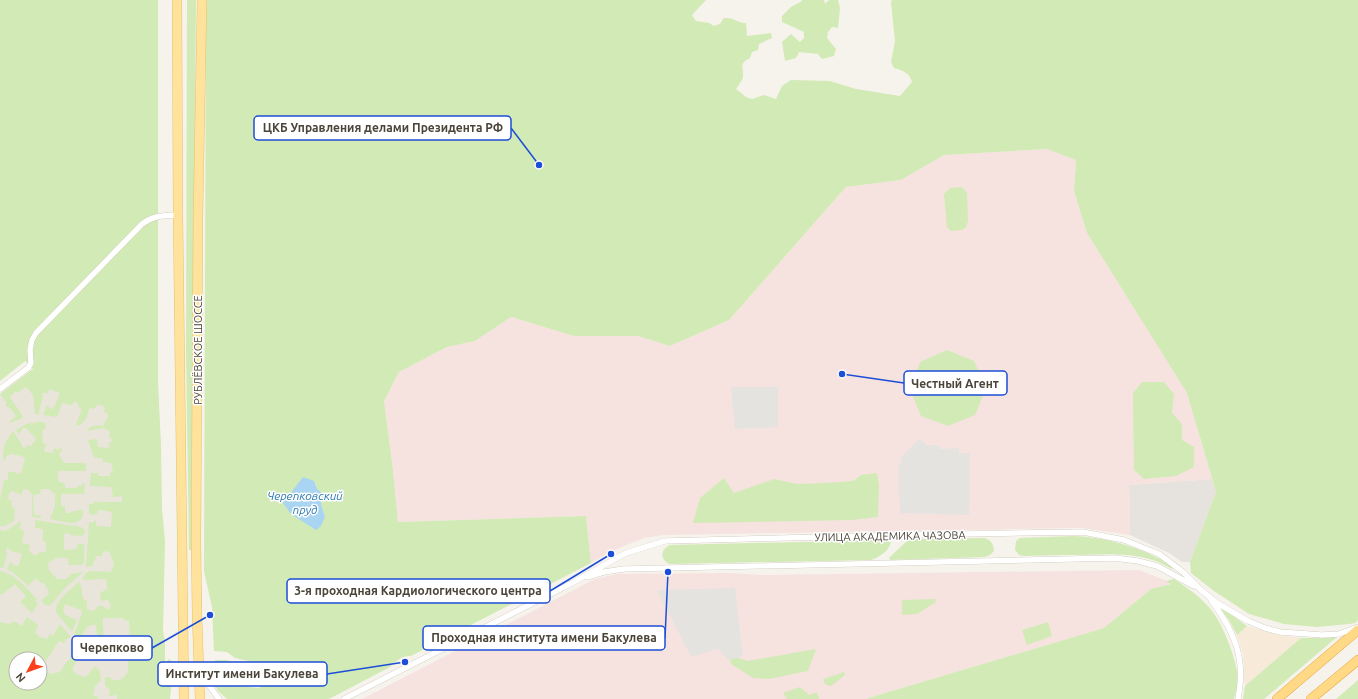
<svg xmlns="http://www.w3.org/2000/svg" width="1358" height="699" font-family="Ubuntu,sans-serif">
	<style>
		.residential { fill: #eae5da; fill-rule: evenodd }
		.commercial { fill: #f7ead8 }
		.industrial { fill: #e6e2dd }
		.medical { fill: #f6e3e0 }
		.green { fill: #d2eab5; fill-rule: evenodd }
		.parking { fill: #e5e3e0 }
		.water { fill: #a9d4f2 }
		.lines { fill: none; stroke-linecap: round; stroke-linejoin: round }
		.minor-casing { stroke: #c2bbae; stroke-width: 6 }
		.primary-casing { stroke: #e6c16a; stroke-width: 10 }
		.trunk-casing { stroke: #e0a43c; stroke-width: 10 }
		.minor { stroke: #fff; stroke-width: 5.5 }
		.primary { stroke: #ffe39c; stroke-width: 9 }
		.trunk { stroke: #ffd985; stroke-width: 9 }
		.labels { text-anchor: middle; stroke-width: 3; stroke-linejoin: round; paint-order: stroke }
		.street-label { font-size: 11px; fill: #4b4439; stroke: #fff }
		.water-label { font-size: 12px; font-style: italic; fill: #2e7ab2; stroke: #fff }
		.leader { fill: none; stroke: #1d4ed8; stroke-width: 1.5 }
		.callout-dot { fill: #1d4ed8; stroke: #fff; stroke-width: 1.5 }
		.callout { fill: #fff; stroke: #1d4ed8; stroke-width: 1.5 }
		.callout-label { font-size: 12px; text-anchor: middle; font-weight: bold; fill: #4b4439 }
	</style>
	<rect width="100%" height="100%" fill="#f6f3ec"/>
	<path class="residential" d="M33,369L125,398L131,699H0V394ZM16,659H40V683H16Z"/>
	<path class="commercial" d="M1247,626L1277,635L1301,638L1245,686L1243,654L1237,635Z"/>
	<path class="industrial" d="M1212,479L1216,492L1190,562H1182L1169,553L1130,535L1129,485Z"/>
	<path class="medical" d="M1047,149L1076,160L1074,191L1087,233L1187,392L1212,479L1129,485L1130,535L1081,528L663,535L644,538L612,551L591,563L586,516L398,522L393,470L384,401L399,372L447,347L475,341L511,317L574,336H638L670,346L729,320L846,187L901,180L944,155Z
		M1139,570L1172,583L1151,590L1104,628L865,699H362L595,579L617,574L729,573L761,575Z"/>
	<path class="green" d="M0,0H158V382L161,445L162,509L165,541L163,631L165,641V663L169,659L171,660L172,680L170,699H117V696L115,694L113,696H109L110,690L105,686V677H110L112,680H120L125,676L128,672V655L130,649L129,621L124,620L123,618H103V628H104L103,632L105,641L102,644H99C99,637 96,632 96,625H91C84,628 80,637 83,644H80L74,635L82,613L81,610L65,604L63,610L64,611V613L65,615L77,620L72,632L56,612C56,599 70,590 79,582C83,588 81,594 84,600L87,601V609L93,611L97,608L98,606H103L106,609H109L111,606L108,600L101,601L100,593L107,589L106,579L82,580L85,574L90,571L111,572L112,568L114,566L112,557L110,556V552L103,551L102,556H96L95,561H93V566L86,567L89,522L92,523L96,520V526L111,527L112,512L98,510L97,515L89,514V504H93L94,502H122V496L111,497L113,495L111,487L90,486L91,473H98V476H110V473L113,471L111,463L103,462V459L94,457L88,440L97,439L98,447L109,448V443L112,441V439L109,437L110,431L103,428L87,431C90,425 97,425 103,426L108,416L107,413L104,412L105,407L98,404L94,409L89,408C88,415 86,422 78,426L76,424L82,409L79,408L78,403L75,402L71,405L62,403L57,417L43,415L47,405L51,409L54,408L60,393L49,389L48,393H43L42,395L43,397L38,415L35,414L33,395L26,387L19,392H15L10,397C14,405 20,409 23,418L10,423V421L16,416L10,408L6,406V402L0,394L33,369L25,361L0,381Z
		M187,0H196L191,550H189L186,351Z
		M206,0H706L692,15L696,21L709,23L714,26L720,24L724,18C733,17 738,23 746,23L747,36L771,33L772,38L759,44L758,50L752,52L750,58C738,64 744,67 743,77C742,81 738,86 736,89L746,97L752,99L764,95L776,99L782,86L791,80L830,81L856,89L900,96L912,82C909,72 903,71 894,68L891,62L895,41L891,3L892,0H1358V620L1355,623L1349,624L1317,627L1284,624L1249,614L1214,591L1191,573L1190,562L1216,492L1187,393L1087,233L1074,191L1076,160L1047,149L944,155L901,180L846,187L729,320L670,346L638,336H574L511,317L475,341L447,347L399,372L384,401L393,470L398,522L586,516L591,563L411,656C402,655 396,661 390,667L329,699H227L218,691L212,680L221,678V672L215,670V660H227L234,663L238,686L259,688L264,684L262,664L235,658L227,652L214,651L212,607L204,571ZM303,477L315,483L317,490L322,493L321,504L325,517L300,483Z
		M802,0H824L825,4L829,0H838L840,8L838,28L832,27L828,32L827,38L836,49L834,56L822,59L818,54L799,52L796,58L785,61L782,42L791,34L800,42L804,38V32L782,22V16L791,7L802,1Z
		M962,187L967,193L968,221L966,227L962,230L951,231L947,227L944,194L950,188Z
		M947,350L974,361L986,388L975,415L948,426L921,416L910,389L920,362Z
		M1142,382H1164L1174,394L1172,413L1182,424V440L1194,447V467L1176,476L1144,479L1134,470L1133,393Z
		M39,422H44L46,425L45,429L42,431L43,443L47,445L45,446L44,452L53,453L54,448L58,450L61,447L62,450L64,449L61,451L59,455L64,463H86V471H58V482H62L65,485V488H77V486H82L83,483L85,484L84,494H61V506H65V511L67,513H70L73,511L83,510C84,530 62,521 50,519L55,506V493H53L49,489H41L40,494L33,495L34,515H41L40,518L32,517V495L29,490L25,489L23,490L21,495L13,491L10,492L8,497L9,500L12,501L11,504L12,507L15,509L14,521L5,526H0V500L4,480H8V472H16L17,474L21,473L25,459L24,457L13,454L6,456V459L3,460C3,448 5,441 13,431L21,443L22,447L25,448L28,445L31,446L36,439L26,428H23L19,434L16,430L26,424Z
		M877,473L879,485L878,517L852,520L693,523L700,498L724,478L734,493L774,479L797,484L825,483L853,481L861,475Z
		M35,520L81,527L84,529L85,533L81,536L70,535L68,533H66L64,535V550L76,549L78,544H84V563L81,565H68L69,563L67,558H56L48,563L49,570L57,579H66L71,574L83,572L64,589L50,606L45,605L41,600L47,596L49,592L44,583H41L36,578L28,586L16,575L7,569L10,562L15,566L19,565L22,554L11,551L8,548L6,549V551L7,553L4,567L0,568V530L6,531L21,521V525L19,527L20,529L24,531L22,543L30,545L29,551L35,556L40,552H46V542L43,541V529L35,528Z
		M1075,536C1109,538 1140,547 1169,564L1173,567L1172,569C1144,551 1111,554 1079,555C1061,555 1042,555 1024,556L1019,555L1015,550L1016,541L1020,538Z
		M985,538C992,541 993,544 994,551L990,555L985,557L890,560L889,558L908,540L913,539Z
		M887,540L891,542C889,551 880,557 871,560L669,564C660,559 660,550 670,545Z
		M0,571C16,574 26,588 37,599L35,601L38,604L32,613L20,602L26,596L15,584L4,593L0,595Z
		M1174,579C1188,588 1202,598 1212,611C1224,626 1239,665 1238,684C1237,689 1235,694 1234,699H865L1104,628L1151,589L1171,584L1166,581Z
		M935,599L936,602L917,614L902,615V600Z
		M1221,607L1247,626L1237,635L1229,620L1220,608Z
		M27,617L37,624L38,625L35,633L38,635L39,637L47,639L50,634L53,636L60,624L71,637L66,639L64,643L59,641L45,662L46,671L51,674L60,672L68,660H70L71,658L70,657L72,654L75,655L78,652L81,653L79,657L72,669L77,675H80L83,677L87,676L95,666L100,671L101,680L95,686L93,696L98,697V699H0V622L9,624L14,621L22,626ZM16,659H40V683H16Z
		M1048,622L1052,636L1027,645L1022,630Z
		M1337,637L1264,699H1243L1245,686L1301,638H1326Z
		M816,649L808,671L769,679L753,678L731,664L728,654L747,661Z
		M844,672L845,675L831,686L825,684L823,679Z
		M1358,680V699H1336Z
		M800,687L809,695L817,692L819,699H787L783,693Z"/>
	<path class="parking" d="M731,387H778V427L735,429Z
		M919,439L927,445H939L940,449L959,448V453H970L969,515L900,513L898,466L901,463V457Z
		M735,588L743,656L728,660L718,649L691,657L657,590Z"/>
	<path class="water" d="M303,477L314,481L317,489L322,493L321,504L325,517L321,526L316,530L291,514L283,503Z"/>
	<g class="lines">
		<defs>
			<path id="minor" d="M0,389L28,368L31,363L30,350L32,340L36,333L142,224C154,215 163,216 178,215
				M587,577L604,572L624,569L1114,558L1138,561L1157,566L1194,586
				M1211,600C1235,632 1246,659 1238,699
				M200,673L219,699
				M344,699L572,583L626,553L665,541L904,535L1083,532L1124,540L1159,554L1183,572L1201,590L1217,603L1248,621L1265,628L1280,632L1322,635L1339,634L1358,627"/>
			<path id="primary" d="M177,0L178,215L184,699
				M200,699L197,615L196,542L198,216L202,0"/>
			<path id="trunk" d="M1277,699L1358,630
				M1311,699L1358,660"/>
		</defs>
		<use href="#minor" class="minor-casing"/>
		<use href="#primary" class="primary-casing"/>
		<use href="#trunk" class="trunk-casing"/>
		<use href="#minor" class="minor"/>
		<use href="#primary" class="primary"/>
		<use href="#trunk" class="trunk"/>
	</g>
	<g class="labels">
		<g class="street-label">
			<text transform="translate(198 350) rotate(-90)" y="4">РУБЛЁВСКОЕ ШОССЕ</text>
			<text transform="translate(890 536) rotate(-1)" y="4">УЛИЦА АКАДЕМИКА ЧАЗОВА</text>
		</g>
		<g class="water-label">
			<text x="305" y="500">Черепковский<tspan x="305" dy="14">пруд</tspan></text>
		</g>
	</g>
	<path class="leader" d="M539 165L511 128M842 374L904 383M611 554L550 591M668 572L665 638M210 615L152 648M405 662L327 674"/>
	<g class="callout-dot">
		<circle cx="539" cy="165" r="4"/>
		<circle cx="842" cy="374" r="4"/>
		<circle cx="611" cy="554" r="4"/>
		<circle cx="668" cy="572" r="4"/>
		<circle cx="210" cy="615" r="4"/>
		<circle cx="405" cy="662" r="4"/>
	</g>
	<g class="callout">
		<rect x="254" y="116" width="257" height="24" rx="4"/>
		<rect x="904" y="371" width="103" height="24" rx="4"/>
		<rect x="287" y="579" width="263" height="24" rx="4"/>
		<rect x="423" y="626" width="242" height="24" rx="4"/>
		<rect x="72" y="636" width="80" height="24" rx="4"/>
		<rect x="158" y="662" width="169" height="24" rx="4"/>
	</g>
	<g class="callout-label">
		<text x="383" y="132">ЦКБ Управления делами Президента РФ</text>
		<text x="955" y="388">Честный Агент</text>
		<text x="418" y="595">3-я проходная Кардиологического центра</text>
		<text x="544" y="642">Проходная института имени Бакулева</text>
		<text x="112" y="652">Черепково</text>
		<text x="242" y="678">Институт имени Бакулева</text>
	</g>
	<g transform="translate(28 671) rotate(229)"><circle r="19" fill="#ffffff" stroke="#b7b4b0"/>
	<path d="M0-3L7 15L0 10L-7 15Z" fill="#fc3f1d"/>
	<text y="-6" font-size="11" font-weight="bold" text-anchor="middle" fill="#4b4439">N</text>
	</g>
</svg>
